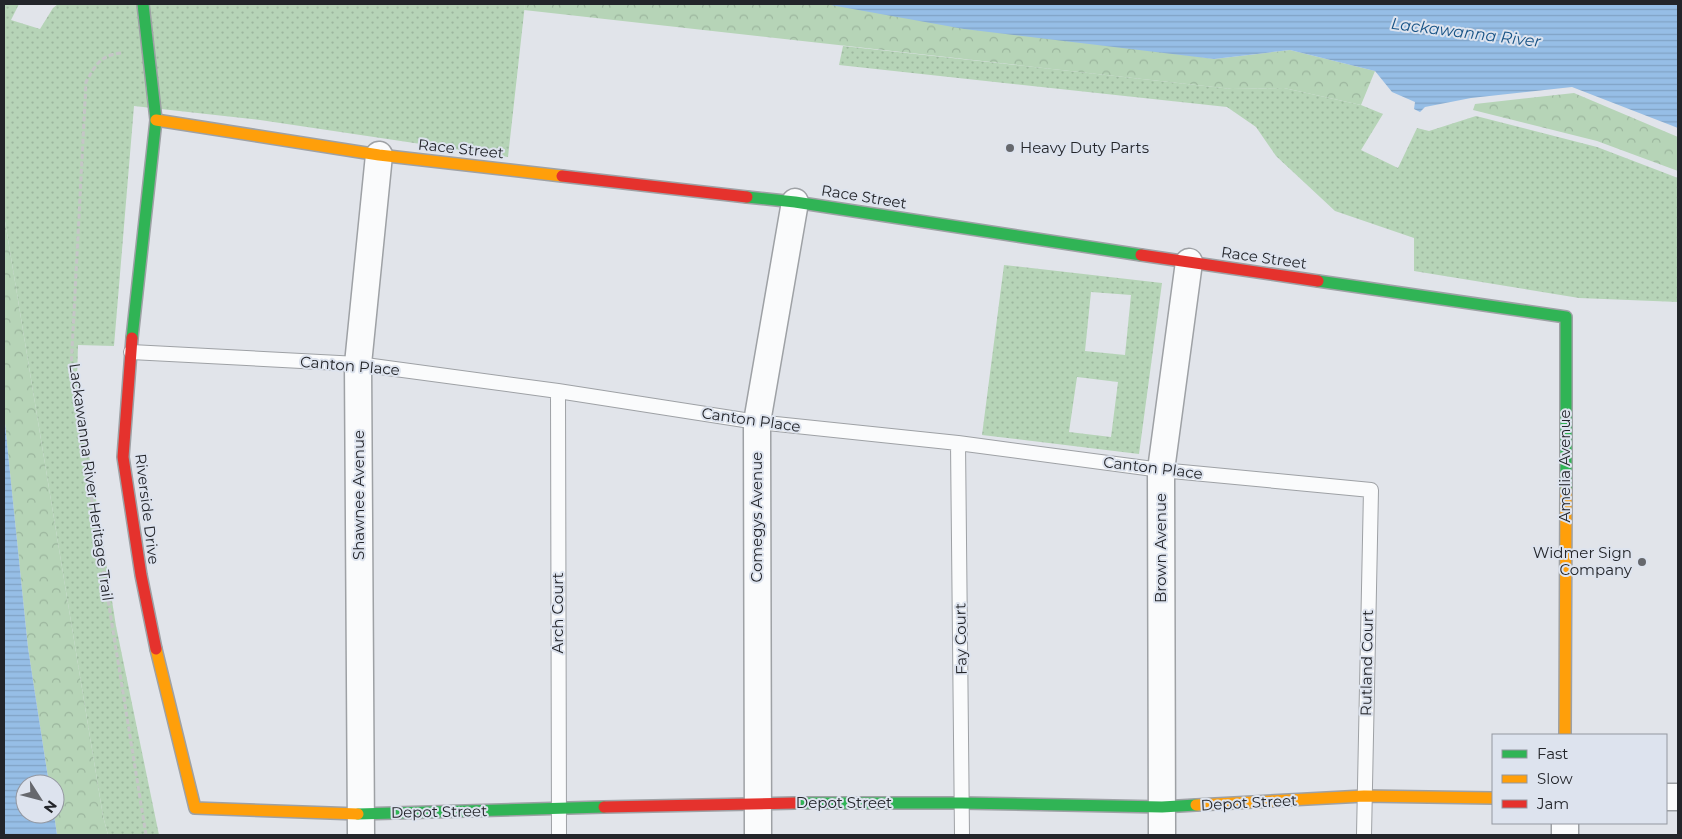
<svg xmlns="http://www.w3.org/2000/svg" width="1682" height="839" font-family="Montserrat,sans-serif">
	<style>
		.grass { fill: url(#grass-dots); fill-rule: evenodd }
		.forest { fill: url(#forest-crowns) }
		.water { fill: url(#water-rules) }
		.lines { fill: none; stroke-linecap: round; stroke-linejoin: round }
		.lane-casing { stroke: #9ea1a5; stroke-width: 16 }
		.street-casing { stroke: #9ea1a5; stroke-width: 29 }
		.fast-casing { stroke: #9ea1a5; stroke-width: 14 }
		.slow-casing { stroke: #9ea1a5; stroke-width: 14 }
		.jam-casing { stroke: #9ea1a5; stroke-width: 14 }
		.path { stroke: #c5c6c7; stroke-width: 3; stroke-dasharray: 5 2.5; stroke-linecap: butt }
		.lane { stroke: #fafbfc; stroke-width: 14 }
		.street { stroke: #fafbfc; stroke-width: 26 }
		.fast { stroke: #30b455; stroke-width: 11 }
		.slow { stroke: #ff9f0a; stroke-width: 11 }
		.jam { stroke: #e5322d; stroke-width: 11 }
		.poi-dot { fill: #66686d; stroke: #dde3ee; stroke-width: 2 }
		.labels { text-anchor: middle; stroke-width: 4; stroke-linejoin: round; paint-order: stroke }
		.poi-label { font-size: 15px; fill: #23252a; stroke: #dde3ee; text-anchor: start }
		.street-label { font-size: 15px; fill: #23252a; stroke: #dde3ee }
		.water-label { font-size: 16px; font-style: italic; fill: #165285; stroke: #dde3ee }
	</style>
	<defs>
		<pattern id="grass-dots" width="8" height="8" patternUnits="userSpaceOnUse" patternTransform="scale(1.25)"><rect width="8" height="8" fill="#b6d4b7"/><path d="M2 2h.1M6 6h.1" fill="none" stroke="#9cb69e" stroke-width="1.8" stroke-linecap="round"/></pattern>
		<pattern id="forest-crowns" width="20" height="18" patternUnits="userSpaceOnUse" patternTransform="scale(1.25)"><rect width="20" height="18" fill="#b6d4b7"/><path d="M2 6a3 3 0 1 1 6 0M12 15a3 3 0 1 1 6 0" fill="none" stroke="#9cb69e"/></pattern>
		<pattern id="water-rules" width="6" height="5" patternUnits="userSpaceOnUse" patternTransform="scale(1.25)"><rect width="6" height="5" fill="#96bee6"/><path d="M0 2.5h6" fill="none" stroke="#81a3c5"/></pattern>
	</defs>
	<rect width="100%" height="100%" fill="#e1e4ea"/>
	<path class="grass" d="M4,4H19L11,20L40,29L53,8L58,4H525L508,157L260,120L134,106L114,346L78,345L77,379L116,626L159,835H108L103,816L4,215Z
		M843,46L1232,89L1284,88L1361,105L1383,114L1361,150L1398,168L1417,128L1429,131L1476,116L1597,147L1678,178V302L1579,298L1414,271V238L1335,211L1276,156L1256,127L1227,107L839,65Z
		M1004,265L1162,283L1139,454L982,435ZM1091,292L1131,295L1125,355L1085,351ZM1077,377L1118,382L1111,437L1069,432Z"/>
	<path class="forest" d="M525,4H857L1214,59L1290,50L1375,71L1361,105L1284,88L1232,89L524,10Z
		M1574,93L1678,137V171L1597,141L1473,110L1475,104Z
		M4,215L103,816L108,835H57L54,814H55V784H49L28,648L4,414Z"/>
	<path class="water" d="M825,4H1678V128L1572,87L1471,98L1425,107L1420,112L1414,109L1415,102L1392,92L1375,71L1290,50L1214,59L964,29Z
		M4,414L28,648L49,784H25V814H54L57,835H4Z"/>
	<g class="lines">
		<defs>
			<path id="lane" d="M131,352L358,364L558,391L757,422L958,443L1161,470L1371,490L1364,835
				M558,391L559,835
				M958,443L962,835"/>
			<path id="street" d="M1666,797H1678
				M1565,823V835
				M361,835L358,364L379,155
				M758,835L757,422L795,202
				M1162,835L1161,470L1189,262"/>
			<path id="fast" d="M747,197L795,202L1141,255
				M1318,281L1566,317V490
				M132,338L156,120L143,4
				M795,803H962L1162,807L1196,805
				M358,814L604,807"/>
			<path id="slow" d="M156,120L379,155L562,176
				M156,649L195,808L358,814
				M1565,735L1566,490
				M1196,805L1364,796L1493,798"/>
			<path id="jam" d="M562,176L747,197
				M1141,255L1318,281
				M132,338L123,457L141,575L156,649
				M604,807L795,803"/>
		</defs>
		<use href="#lane" class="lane-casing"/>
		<use href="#street" class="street-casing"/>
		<use href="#fast" class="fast-casing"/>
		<use href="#slow" class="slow-casing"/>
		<use href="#jam" class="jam-casing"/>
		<path class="path" d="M121,53C100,55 95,66 86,82L71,370L146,835"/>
		<use href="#lane" class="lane"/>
		<use href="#street" class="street"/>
		<use href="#fast" class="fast"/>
		<use href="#slow" class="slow"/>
		<use href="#jam" class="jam"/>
	</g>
	<g class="poi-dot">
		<circle cx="1010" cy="148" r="5"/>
		<circle cx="1642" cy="562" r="5"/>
	</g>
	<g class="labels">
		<g class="poi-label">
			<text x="1020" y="153">Heavy Duty Parts</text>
			<text x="1632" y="558" text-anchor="end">Widmer Sign<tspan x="1632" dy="17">Company</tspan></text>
		</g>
		<g class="street-label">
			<text transform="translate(461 149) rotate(6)" y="5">Race Street</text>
			<text transform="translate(864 197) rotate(9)" y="5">Race Street</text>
			<text transform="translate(1264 258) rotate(8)" y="5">Race Street</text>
			<text transform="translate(350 366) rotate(5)" y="5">Canton Place</text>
			<text transform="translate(751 420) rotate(8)" y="5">Canton Place</text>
			<text transform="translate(1565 466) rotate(-90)" y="5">Amelia Avenue</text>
			<text transform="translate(1153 468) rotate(7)" y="5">Canton Place</text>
			<text transform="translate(91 482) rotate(82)" y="5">Lackawanna River Heritage Trail</text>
			<text transform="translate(359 495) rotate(-90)" y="5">Shawnee Avenue</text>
			<text transform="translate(147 509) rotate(83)" y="5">Riverside Drive</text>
			<text transform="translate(757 517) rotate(-90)" y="5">Comegys Avenue</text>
			<text transform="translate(1161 548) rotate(-90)" y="5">Brown Avenue</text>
			<text transform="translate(558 613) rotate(-90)" y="5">Arch Court</text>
			<text transform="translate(961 639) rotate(-91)" y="5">Fay Court</text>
			<text transform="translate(1367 663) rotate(-89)" y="5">Rutland Court</text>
			<text x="844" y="808">Depot Street</text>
			<text transform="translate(1249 803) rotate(-3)" y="5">Depot Street</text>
			<text transform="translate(439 812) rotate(-1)" y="5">Depot Street</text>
		</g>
		<g class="water-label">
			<text transform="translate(1466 32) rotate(7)" y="6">Lackawanna River</text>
		</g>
	</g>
	<rect width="1682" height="839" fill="none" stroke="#23252a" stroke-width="10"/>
	<rect x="1492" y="734" width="175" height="90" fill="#dde3ee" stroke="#9397a0"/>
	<rect x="1502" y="750" width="25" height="8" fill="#30b455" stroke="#9397a0"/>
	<text x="1537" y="759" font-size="15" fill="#23252a">Fast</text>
	<rect x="1502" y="775" width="25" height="8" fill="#ff9f0a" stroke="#9397a0"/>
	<text x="1537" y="784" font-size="15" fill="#23252a">Slow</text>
	<rect x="1502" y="800" width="25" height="8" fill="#e5322d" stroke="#9397a0"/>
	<text x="1537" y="809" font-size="15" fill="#23252a">Jam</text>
	<g transform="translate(40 799) rotate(126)"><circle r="24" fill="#dde3ee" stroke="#9397a0"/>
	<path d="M0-4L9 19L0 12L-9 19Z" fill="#66686d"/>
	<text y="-8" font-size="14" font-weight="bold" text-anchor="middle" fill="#23252a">N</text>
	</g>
</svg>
